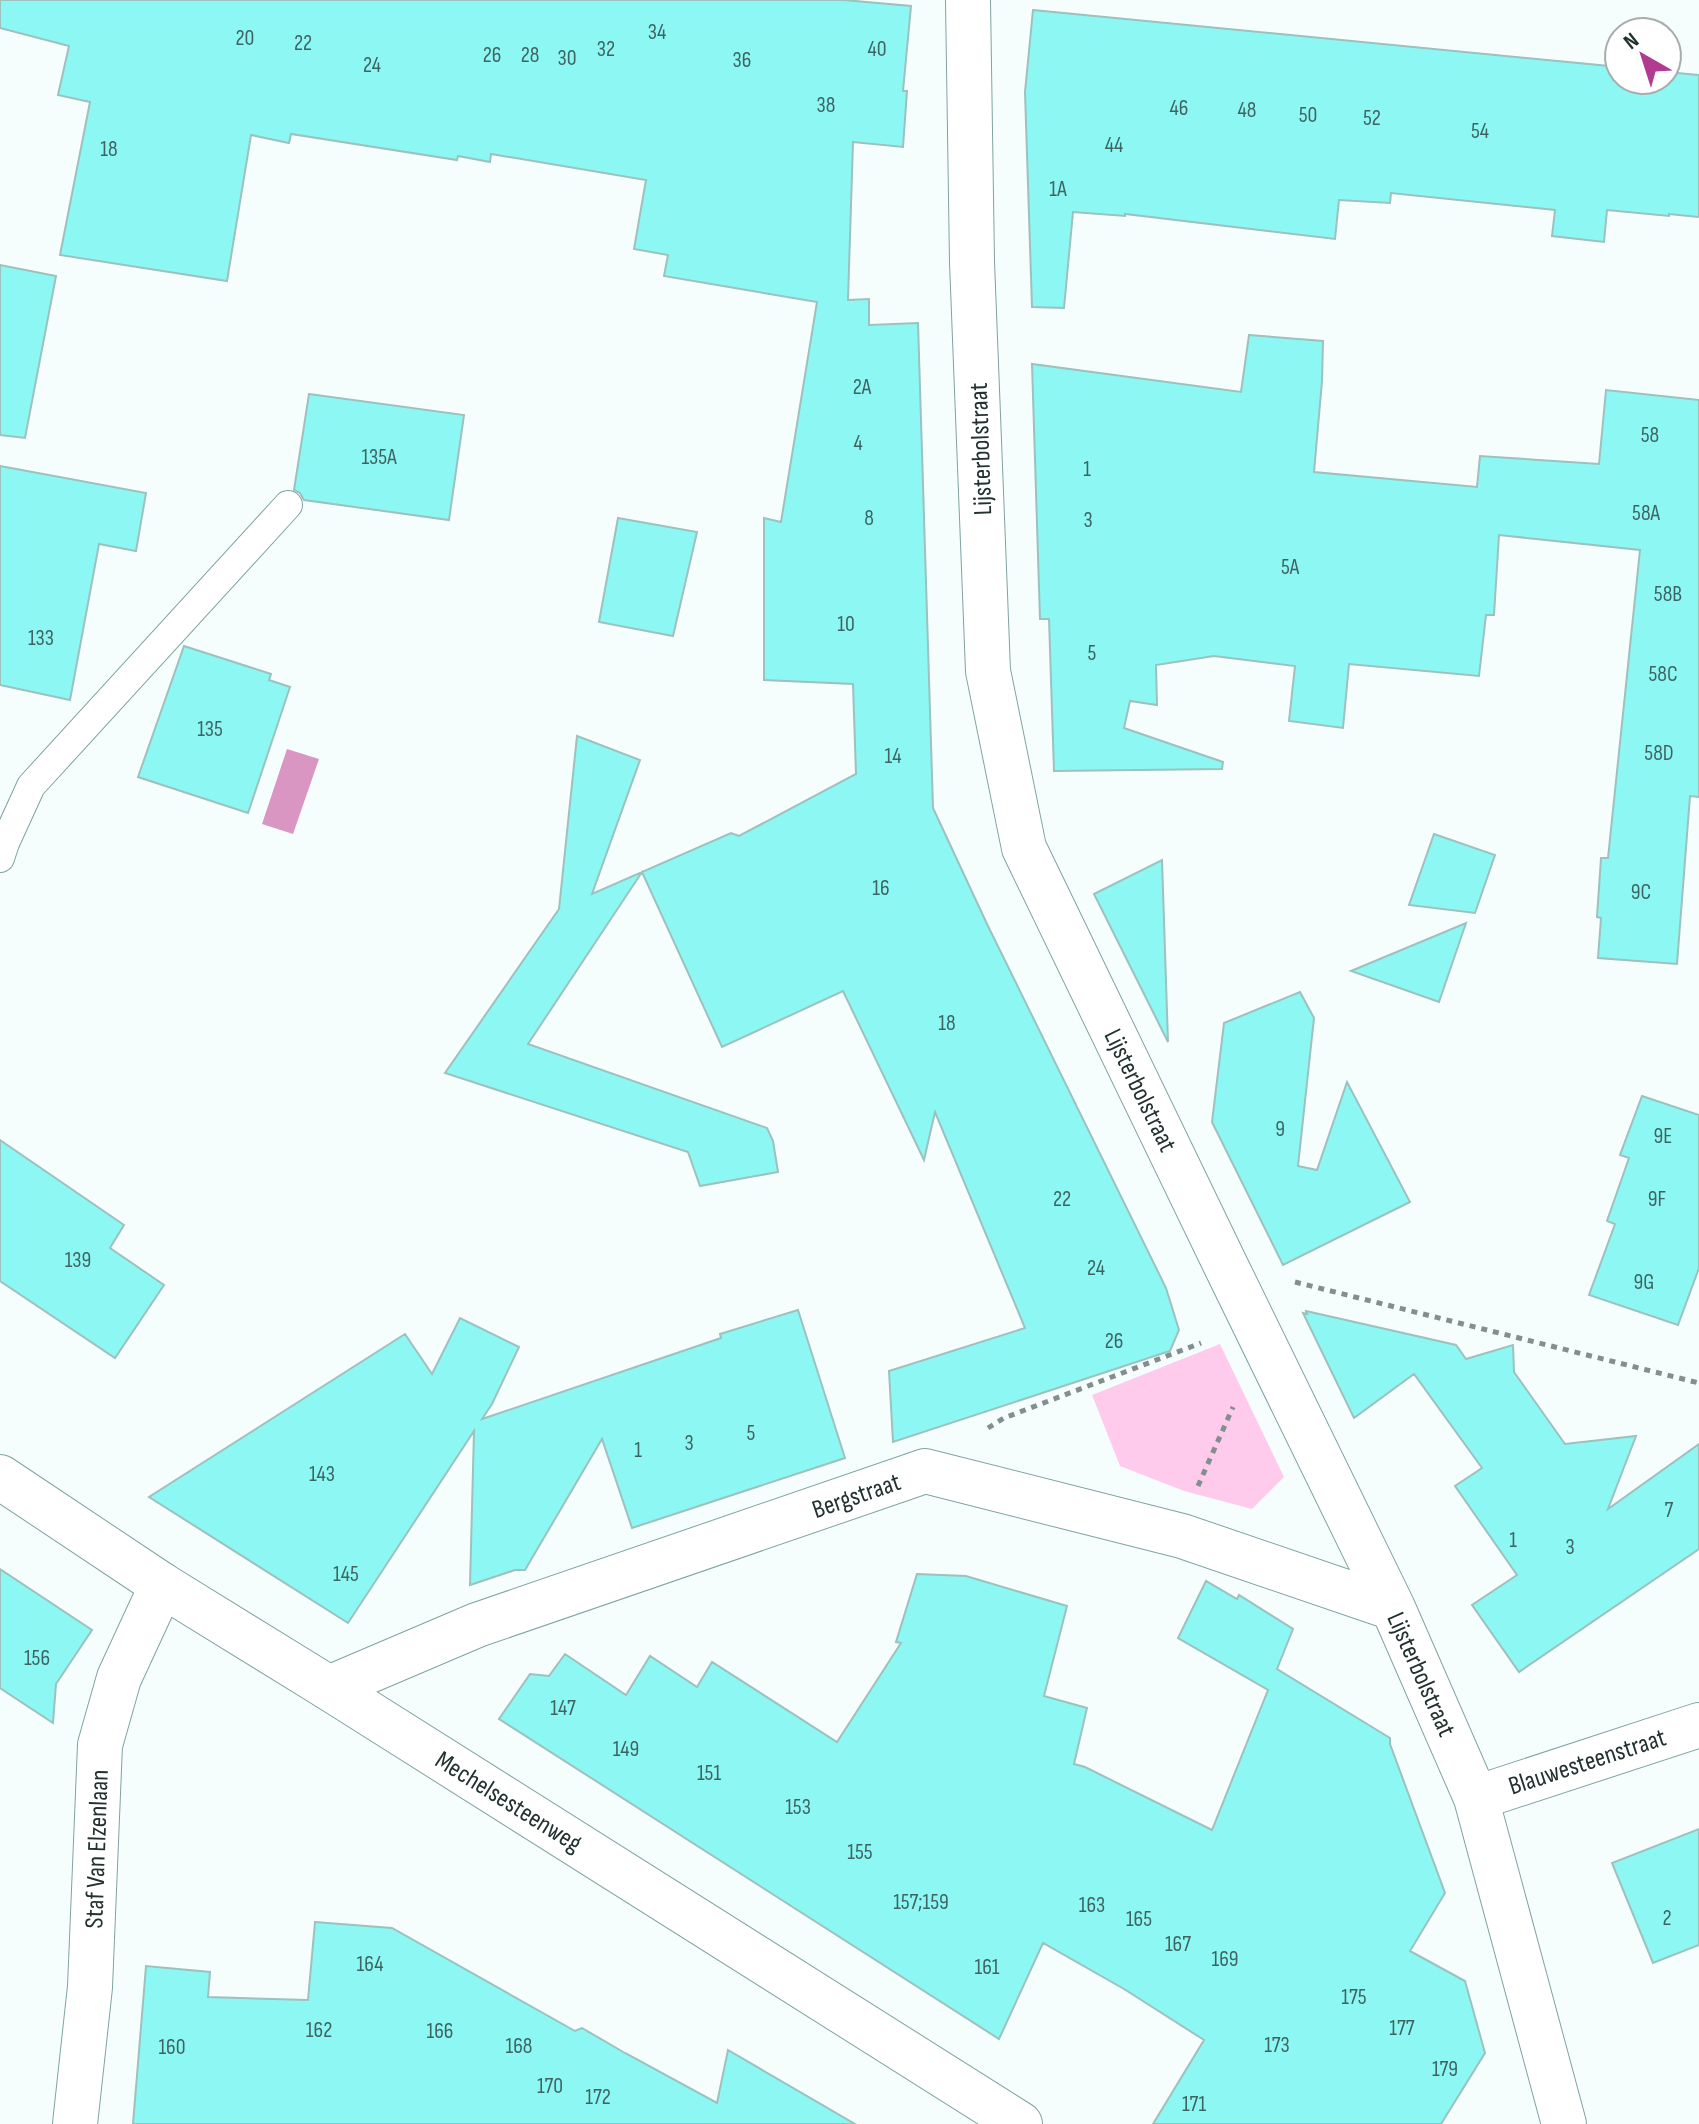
<svg xmlns="http://www.w3.org/2000/svg" width="1699" height="2124" font-family="'Sofia Sans Condensed',sans-serif">
	<style>
		.green { fill: #fecbec }
		.water { fill: #da96c3 }
		.building { fill: #8df8f3; stroke: #9cc1bf; stroke-width: 2 }
		.lines { fill: none; stroke-linecap: round; stroke-linejoin: round }
		.lane-casing { stroke: #7fa3a1; stroke-width: 30 }
		.street-casing { stroke: #7fa3a1; stroke-width: 46 }
		.secondary-casing { stroke: #7fa3a1; stroke-width: 46 }
		.path { stroke: #838f8e; stroke-width: 5; stroke-dasharray: 6 6; stroke-linecap: butt }
		.lane { stroke: #fff; stroke-width: 28 }
		.street { stroke: #fff; stroke-width: 44 }
		.secondary { stroke: #fff; stroke-width: 44 }
		.labels { text-anchor: middle; stroke-width: 6; stroke-linejoin: round; paint-order: stroke }
		.number-label { font-size: 22px; fill: #3e6462 }
		.street-label { font-size: 26px; fill: #233231; stroke: #fff }
	</style>
	<rect width="100%" height="100%" fill="#f6fefd"/>
	<path class="green" d="M1220,1344L1284,1477L1252,1509L1184,1491L1120,1466L1092,1395Z"/>
	<path class="water" d="M287,749L319,759L293,834L262,824Z"/>
	<path class="building" d="M0,0H844L911,6L903,91H907L903,147L853,142L848,300L869,299V325L918,323L933,808L987,924L1166,1288L1179,1330L1170,1351L893,1442L889,1371L1025,1328L935,1112L924,1160L843,991L722,1047L642,872L528,1044L767,1128L773,1141L778,1172L700,1186L688,1152L445,1073L559,909L577,736L640,760L592,894L731,833L739,836L856,774L853,684L764,680V518L781,522L817,302L664,276L668,255L634,249L646,180L491,154L490,162L458,156L457,160L291,134L289,143L251,135L227,281L60,255L90,102L58,95L69,46L0,28Z
		M1033,10L1619,67V80H1667V72L1699,75V217L1669,214V216L1607,210L1604,242L1552,236L1555,210L1391,193L1390,203L1339,200L1335,239L1125,214V216L1073,212L1064,308L1032,307L1025,92Z
		M0,265L56,276L25,438L0,435Z
		M1249,335L1323,341L1322,381L1314,472L1477,487L1480,456L1599,464L1606,390L1699,400V797L1690,796L1677,964L1598,958L1601,918L1597,917L1601,858H1608L1640,550L1499,535L1494,615H1486L1479,676L1349,664L1343,728L1289,721L1295,666L1214,656L1156,665L1157,705L1130,701L1124,728L1223,762L1222,769L1054,771L1049,619H1040L1032,364L1241,392Z
		M309,394L464,415L449,520L304,500L300,493L294,490Z
		M0,466L146,493L136,551L99,544L70,700L0,685Z
		M618,518L697,532L673,636L599,622Z
		M184,646L271,674L269,680L290,687L248,813L138,777Z
		M1434,834L1495,855L1475,913L1409,905Z
		M1162,860L1168,1042L1094,894Z
		M1466,923L1439,1002L1351,971Z
		M1300,992L1314,1018L1298,1166L1317,1170L1347,1082L1410,1202L1283,1265L1212,1122L1224,1023Z
		M1642,1096L1699,1115V1268L1678,1325L1589,1295L1615,1224L1607,1221L1629,1158L1620,1155Z
		M0,1140L124,1225L110,1248L164,1285L115,1358L0,1281Z
		M798,1310L845,1458L632,1528L602,1439L525,1570H515L470,1585L474,1431L348,1623L149,1497L405,1334L432,1374L460,1318L519,1347L492,1404L482,1419L721,1338L720,1334Z
		M1306,1311L1456,1345L1466,1359L1513,1345L1514,1372L1565,1444L1636,1436L1608,1509L1699,1444V1549L1519,1672L1472,1605L1517,1575L1455,1486L1482,1468L1414,1374L1354,1418L1303,1313L1307,1314Z
		M0,1569L92,1630L56,1684L53,1723L0,1688Z
		M917,1574L966,1576L1067,1606L1044,1696L1087,1708L1074,1764L1085,1767L1212,1830L1268,1690L1178,1638L1206,1581L1237,1599L1239,1595L1293,1629L1277,1669L1390,1738V1744L1445,1893L1410,1951L1465,1981L1485,2053L1441,2124H1153L1204,2040L1124,1989L1043,1943L999,2039L499,1719L530,1674L549,1676L565,1654L626,1695L650,1656L697,1687L712,1662L837,1742L901,1643L896,1642Z
		M1699,1829V1945L1653,1963L1612,1863Z
		M315,1922L392,1928L575,2031L582,2028L625,2053L717,2103L728,2050L855,2124H133L146,1966L210,1972L208,1997L308,2000Z"/>
	<g class="lines">
		<defs>
			<path id="lane" d="M0,858L5,843L31,786L288,505"/>
			<path id="street" d="M968,0L972,262L988,671L1024,848L1225,1264L1393,1608L1476,1798L1564,2124
				M329,1688L477,1625L925,1471L1182,1536L1393,1608
				M1476,1798L1699,1725
				M75,2124L90,1987L100,1745L119,1678L162,1585"/>
			<path id="secondary" d="M0,1477L162,1585L329,1688L1020,2124"/>
		</defs>
		<use href="#lane" class="lane-casing"/>
		<use href="#street" class="street-casing"/>
		<use href="#secondary" class="secondary-casing"/>
		<path class="path" d="M1295,1282L1699,1383
			M988,1428L1004,1418L1201,1343
			M1198,1486L1233,1407"/>
		<use href="#lane" class="lane"/>
		<use href="#street" class="street"/>
		<use href="#secondary" class="secondary"/>
	</g>
	<g class="labels">
		<g class="number-label">
			<text x="657" y="39">34</text>
			<text x="245" y="45">20</text>
			<text x="303" y="50">22</text>
			<text x="606" y="56">32</text>
			<text x="877" y="56">40</text>
			<text x="492" y="62">26</text>
			<text x="530" y="62">28</text>
			<text x="567" y="65">30</text>
			<text x="742" y="67">36</text>
			<text x="372" y="72">24</text>
			<text x="826" y="112">38</text>
			<text x="1179" y="115">46</text>
			<text x="1247" y="117">48</text>
			<text x="1308" y="122">50</text>
			<text x="1372" y="125">52</text>
			<text x="1480" y="138">54</text>
			<text x="1114" y="152">44</text>
			<text x="109" y="156">18</text>
			<text x="1058" y="196">1A</text>
			<text x="862" y="394">2A</text>
			<text x="1650" y="442">58</text>
			<text x="858" y="450">4</text>
			<text x="379" y="464">135A</text>
			<text x="1087" y="476">1</text>
			<text x="1646" y="520">58A</text>
			<text x="869" y="525">8</text>
			<text x="1088" y="527">3</text>
			<text x="1290" y="574">5A</text>
			<text x="1668" y="601">58B</text>
			<text x="846" y="631">10</text>
			<text x="41" y="645">133</text>
			<text x="1092" y="660">5</text>
			<text x="1663" y="681">58C</text>
			<text x="210" y="736">135</text>
			<text x="1659" y="760">58D</text>
			<text x="893" y="763">14</text>
			<text x="881" y="895">16</text>
			<text x="1641" y="899">9C</text>
			<text x="947" y="1030">18</text>
			<text x="1280" y="1136">9</text>
			<text x="1663" y="1143">9E</text>
			<text x="1062" y="1206">22</text>
			<text x="1657" y="1206">9F</text>
			<text x="78" y="1267">139</text>
			<text x="1096" y="1275">24</text>
			<text x="1644" y="1289">9G</text>
			<text x="1114" y="1348">26</text>
			<text x="751" y="1440">5</text>
			<text x="689" y="1450">3</text>
			<text x="638" y="1457">1</text>
			<text x="322" y="1481">143</text>
			<text x="1669" y="1517">7</text>
			<text x="1513" y="1547">1</text>
			<text x="1570" y="1554">3</text>
			<text x="346" y="1581">145</text>
			<text x="37" y="1665">156</text>
			<text x="563" y="1715">147</text>
			<text x="626" y="1756">149</text>
			<text x="709" y="1780">151</text>
			<text x="798" y="1814">153</text>
			<text x="860" y="1859">155</text>
			<text x="921" y="1909">157;159</text>
			<text x="1092" y="1912">163</text>
			<text x="1667" y="1925">2</text>
			<text x="1139" y="1926">165</text>
			<text x="1178" y="1951">167</text>
			<text x="1225" y="1966">169</text>
			<text x="370" y="1971">164</text>
			<text x="987" y="1974">161</text>
			<text x="1354" y="2004">175</text>
			<text x="1402" y="2035">177</text>
			<text x="319" y="2037">162</text>
			<text x="440" y="2038">166</text>
			<text x="1277" y="2052">173</text>
			<text x="519" y="2053">168</text>
			<text x="172" y="2054">160</text>
			<text x="1445" y="2076">179</text>
			<text x="550" y="2093">170</text>
			<text x="598" y="2104">172</text>
			<text x="1194" y="2111">171</text>
		</g>
		<g class="street-label">
			<text transform="translate(980 449) rotate(-92)" y="9">Lijsterbolstraat</text>
			<text transform="translate(1141 1090) rotate(64)" y="9">Lijsterbolstraat</text>
			<text transform="translate(856 1495) rotate(-19)" y="9">Bergstraat</text>
			<text transform="translate(1422 1674) rotate(66)" y="9">Lijsterbolstraat</text>
			<text transform="translate(1587 1761) rotate(-18)" y="9">Blauwesteenstraat</text>
			<text transform="translate(509 1801) rotate(32)" y="9">Mechelsesteenweg</text>
			<text transform="translate(96 1849) rotate(-88)" y="9">Staf Van Elzenlaan</text>
		</g>
	</g>
	<g transform="translate(1643 56) rotate(321)"><circle r="38" fill="#ffffff" stroke="#a7adad" stroke-width="2"/>
	<path d="M0-6L14 30L0 20L-14 30Z" fill="#b13b92"/>
	<text y="-12" font-size="22" font-weight="bold" text-anchor="middle" fill="#233231">N</text>
	</g>
</svg>
